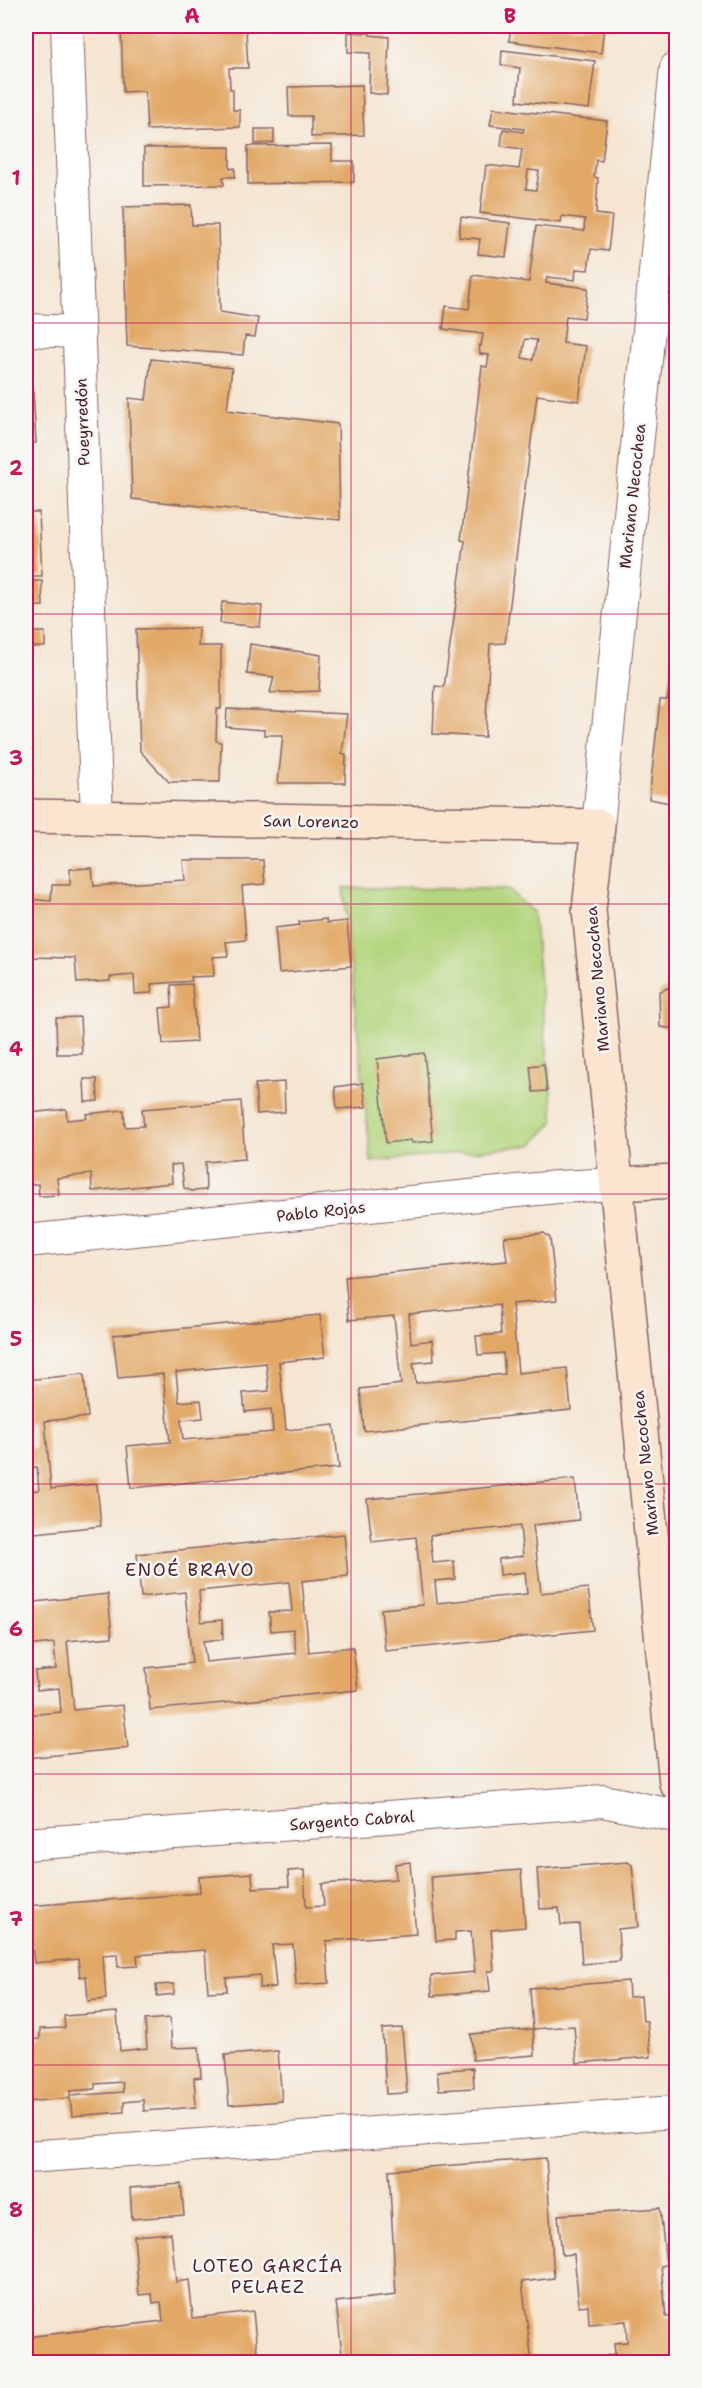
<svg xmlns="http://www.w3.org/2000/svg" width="702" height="2388" font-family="'Shantell Sans',sans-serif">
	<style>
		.green { fill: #b3d57d; stroke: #7e7a54; stroke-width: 1.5 }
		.building { fill: #e2a866; fill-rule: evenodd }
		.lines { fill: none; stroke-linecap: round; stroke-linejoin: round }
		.street-casing { stroke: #866465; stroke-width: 34 }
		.secondary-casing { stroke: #866465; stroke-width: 36 }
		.street { stroke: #fff; stroke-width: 32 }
		.secondary { stroke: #fce5d0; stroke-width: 33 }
		.grid { fill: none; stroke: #c2185b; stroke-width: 1.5; stroke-opacity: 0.55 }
		.labels { text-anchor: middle; stroke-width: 5; stroke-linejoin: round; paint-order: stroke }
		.street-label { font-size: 16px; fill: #4a1f2b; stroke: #f6f6f2 }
		.neighbourhood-label { font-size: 18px; letter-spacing: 1.5px; fill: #4a1f2b; stroke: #f6f6f2 }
		.neatline { fill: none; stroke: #c2185b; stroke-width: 2 }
		.grid-label { font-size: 20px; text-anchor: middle; font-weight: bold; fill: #c2185b }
	</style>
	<rect width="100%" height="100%" fill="#f6f6f2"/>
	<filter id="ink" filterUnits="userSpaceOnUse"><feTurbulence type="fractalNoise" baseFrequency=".0167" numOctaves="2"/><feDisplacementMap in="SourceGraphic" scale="12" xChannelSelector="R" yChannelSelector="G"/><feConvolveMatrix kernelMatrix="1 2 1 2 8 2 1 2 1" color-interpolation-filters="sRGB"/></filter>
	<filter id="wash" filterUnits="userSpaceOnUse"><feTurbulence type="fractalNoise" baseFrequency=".008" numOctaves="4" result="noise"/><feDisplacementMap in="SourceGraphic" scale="24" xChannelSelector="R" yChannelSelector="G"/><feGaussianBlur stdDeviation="1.35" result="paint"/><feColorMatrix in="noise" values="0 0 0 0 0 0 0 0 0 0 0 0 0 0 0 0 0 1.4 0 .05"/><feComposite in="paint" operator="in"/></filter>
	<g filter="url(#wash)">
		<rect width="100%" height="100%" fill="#f5e5d1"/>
		<path class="green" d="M343,888L508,889L533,912L554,1121L532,1145L371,1162Z"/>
		<g id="blocks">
			<path class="building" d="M121,26H156V33L246,30L248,68H229L230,89H233V110H240V127L147,130L145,91L123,92Z
				M511,26H614V29L604,27L601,53L509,41Z
				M348,32L370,33V35L389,37L387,95L369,93L370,53L348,52Z
				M502,50L595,61L589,109L517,101L520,68L501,65Z
				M362,85L364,135L311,137V116H289L288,87Z
				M493,108L607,121L602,161L596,160L594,177L598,178L596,214L612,216L608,251L591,249L588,270L576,269L575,280L547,277L546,283L588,288L584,318L566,316L563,343L586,346L579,401L537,395L505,643L490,644L485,737L433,734L435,686L444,687L465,541L461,540L482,366L487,367L489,355L480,354L479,345L481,346L483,334L443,329L446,306L469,309L473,275L529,282L536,226L584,231L585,219L562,216L561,223L480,213L486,165L519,169L522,149L501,146L503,129L523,132L524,129L490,125ZM528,170L539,171L536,190L526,189ZM525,339L537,340L533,360L522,358Z
				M255,129H274V143L255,144Z
				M332,145V161H354V182L248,184V146Z
				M230,147V169L235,168V177H223L224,185L144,186V148Z
				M191,205L192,225H218L220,312L258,318L255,337L245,336L243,355L127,346L123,207Z
				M461,217L510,223L506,257L478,254L480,239L459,237Z
				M151,359L232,368L227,410L338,424L340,520L132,499L129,398L146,400Z
				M26,383L33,390L36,443H26Z
				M26,512H39L42,576H26Z
				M26,581H42L43,606L26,607Z
				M222,602L262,606L260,627L220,623Z
				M199,628L198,646H221V709H217L216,741L221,742L220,782H169L140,751L136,629Z
				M30,632H45V647H30Z
				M250,644L321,655L319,691L270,693L274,677L247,674Z
				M675,644L676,645V804L649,799L660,700H667Z
				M227,709L347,714L342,754H346L345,783H278L283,735H264V730L226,727Z
				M183,860H263L265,884L242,886L246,940L226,942L228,956L213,957L214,976L191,977L192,981L151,984L152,993L135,994L134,975L110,977V981L77,983L75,958L26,957V899L51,901L52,885H70V869L92,868L94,886L185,880Z
				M326,919L327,923L347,921L351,966L279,973L275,928L300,925L299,922Z
				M192,984L196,1042L163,1044L160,1008L172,1007L171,985Z
				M676,984V1029L660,1027L659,992Z
				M80,1017L82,1054H57L56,1018Z
				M424,1053L433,1141L412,1143L411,1140L386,1143L377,1059Z
				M544,1064L547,1091L533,1092L530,1066Z
				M84,1079H97L98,1101L85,1102Z
				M284,1082L285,1112L257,1114L255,1084Z
				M363,1083L366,1107L337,1109L335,1087Z
				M241,1101L245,1159L205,1162L206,1190L192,1191L184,1188L181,1164L171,1165L172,1183L92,1191L91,1174L57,1178L59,1195L39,1196L38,1184L26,1185V1123L31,1122L30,1113L66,1109L67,1120L87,1118L86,1114L124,1110L125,1127L144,1126L142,1109Z
				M544,1233L550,1238L557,1300L512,1304L518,1373L567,1368L571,1410L364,1431L360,1389L401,1384L394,1316L349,1320L345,1277L507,1261L504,1237ZM499,1305L501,1334L476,1336L478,1355L503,1353L505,1374L416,1383L413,1363L434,1361L432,1340L411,1343L409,1314Z
				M320,1315L325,1357L279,1362L286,1430L334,1425L339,1468L131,1488L127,1446L170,1442L163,1374L118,1378L113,1335ZM266,1363L269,1391L243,1393L245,1412L271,1409L273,1432L183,1440L181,1420L203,1418L201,1400L179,1402L176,1372Z
				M84,1374L88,1417L45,1421L51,1489L97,1484L101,1526L26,1534V1491L39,1490L37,1467L26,1468V1449L35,1448L32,1422L26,1423V1380Z
				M575,1479L579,1520L533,1525L541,1593L588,1588L593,1630L385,1651L381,1609L423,1605L416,1537L372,1542L367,1499ZM520,1526L523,1556L499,1559L500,1575L525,1572L527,1594L437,1603L435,1581L455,1579L454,1561L433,1563L430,1535Z
				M344,1534L348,1576L302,1581L309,1652L353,1647L358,1690L150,1710L146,1668L192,1663L185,1592L141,1597L137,1554ZM289,1582L292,1611L269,1612L271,1631L293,1629L296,1653L206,1662L203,1641L223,1639L222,1620L201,1622L199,1591Z
				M108,1594L112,1637L67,1641L74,1710L123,1705L128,1748L26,1758V1715L61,1712L59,1688L37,1690L35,1671L56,1669L54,1643L26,1646V1603Z
				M410,1862L416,1934L326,1941L329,1983L296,1985L293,1944L272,1945L276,1987L260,1988V1975L226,1978L227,1991L208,1992L205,1950L137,1955L138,1966L118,1967L117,1954L103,1955L106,1999L88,2001L86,1976L80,1977L78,1959L34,1963L32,1944L26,1945V1906L200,1893L199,1877L252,1873L253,1888L289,1886L288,1871L304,1870L306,1907L324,1906L322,1884L396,1879L395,1864Z
				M628,1862L632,1865L638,1927L618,1929L620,1961L582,1964L579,1924L561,1925L559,1908L540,1909L537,1869Z
				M521,1870L525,1927L491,1930L494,1971H488L490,1991L432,1996L431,1976L475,1972L471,1931L455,1932V1940L436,1941L431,1877Z
				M628,1981L629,1997L641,1996L643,2021H647L651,2057L577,2063L574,2026L533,2029L530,1988Z
				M174,1984V1994L157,1996L156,1985Z
				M117,2012L120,2051L147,2048L145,2020L170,2018L172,2048L199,2047L201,2077L194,2078L196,2107L144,2111L143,2100L124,2102V2112L72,2116L70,2098L26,2102V2040L40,2039V2029L65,2028L64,2016ZM122,2082L123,2092L70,2096V2091L95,2089V2084Z
				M402,2028L407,2093L386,2094L382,2029Z
				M533,2029L535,2055L473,2060L471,2034Z
				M278,2051L282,2101L229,2105L225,2055Z
				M473,2068L474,2088L439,2090L437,2071Z
				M546,2158L554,2278L522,2282L532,2362H343L336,2302L396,2295L389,2170Z
				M181,2184L184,2215L132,2219L130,2188Z
				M660,2208L666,2265L661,2266L666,2317H676V2362H608L607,2355L615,2354L614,2343L627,2342L626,2321L589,2324L588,2305L579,2306L574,2254L562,2255L558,2215Z
				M171,2233L176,2282L189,2280L193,2318L253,2311L258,2362H27L26,2337L163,2321L161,2302L153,2303L152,2294L139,2295L134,2236Z"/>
		</g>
	</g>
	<g filter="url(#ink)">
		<use href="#blocks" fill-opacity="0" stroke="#866465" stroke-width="1.5"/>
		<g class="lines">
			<defs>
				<path id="street" d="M67,26L97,818
					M26,330L79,332
					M598,826L676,68
					M26,1241L557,1187L617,1184
					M26,1844L603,1801L676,1816
					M26,2157L676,2112"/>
				<path id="secondary" d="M26,816L598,826L589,910L676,1783
					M617,1184L676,1181"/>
			</defs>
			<use href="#street" class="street-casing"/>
			<use href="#secondary" class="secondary-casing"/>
			<use href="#street" class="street"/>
			<use href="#secondary" class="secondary"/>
		</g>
	</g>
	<path class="grid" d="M351,26V2362M26,323H676M26,614H676M26,904H676M26,1194H676M26,1484H676M26,1774H676M26,2065H676"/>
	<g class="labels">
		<g class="street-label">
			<text transform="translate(82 422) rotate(-92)" y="6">Pueyrredón</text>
			<text transform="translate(632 496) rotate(-84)" y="6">Mariano Necochea</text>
			<text transform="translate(311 821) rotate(1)" y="6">San Lorenzo</text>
			<text transform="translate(597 979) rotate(-95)" y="6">Mariano Necochea</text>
			<text transform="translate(321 1211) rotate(-6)" y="6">Pablo Rojas</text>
			<text transform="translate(645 1463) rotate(-96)" y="6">Mariano Necochea</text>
			<text transform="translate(352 1820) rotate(-4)" y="6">Sargento Cabral</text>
		</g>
		<g class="neighbourhood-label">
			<text x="190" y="1576">ENOÉ BRAVO</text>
			<text x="268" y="2272">LOTEO GARCÍA<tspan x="268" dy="21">PELAEZ</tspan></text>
		</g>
	</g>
	<rect width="702" height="2388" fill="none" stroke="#f6f6f2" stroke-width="66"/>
	<rect x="33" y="33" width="636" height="2322" class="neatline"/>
	<g class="grid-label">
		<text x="192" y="23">A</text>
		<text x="510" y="23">B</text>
		<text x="16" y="185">1</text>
		<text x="16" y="475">2</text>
		<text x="16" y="765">3</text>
		<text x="16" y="1056">4</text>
		<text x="16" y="1346">5</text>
		<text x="16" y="1636">6</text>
		<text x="16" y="1926">7</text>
		<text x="16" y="2217">8</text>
	</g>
</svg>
